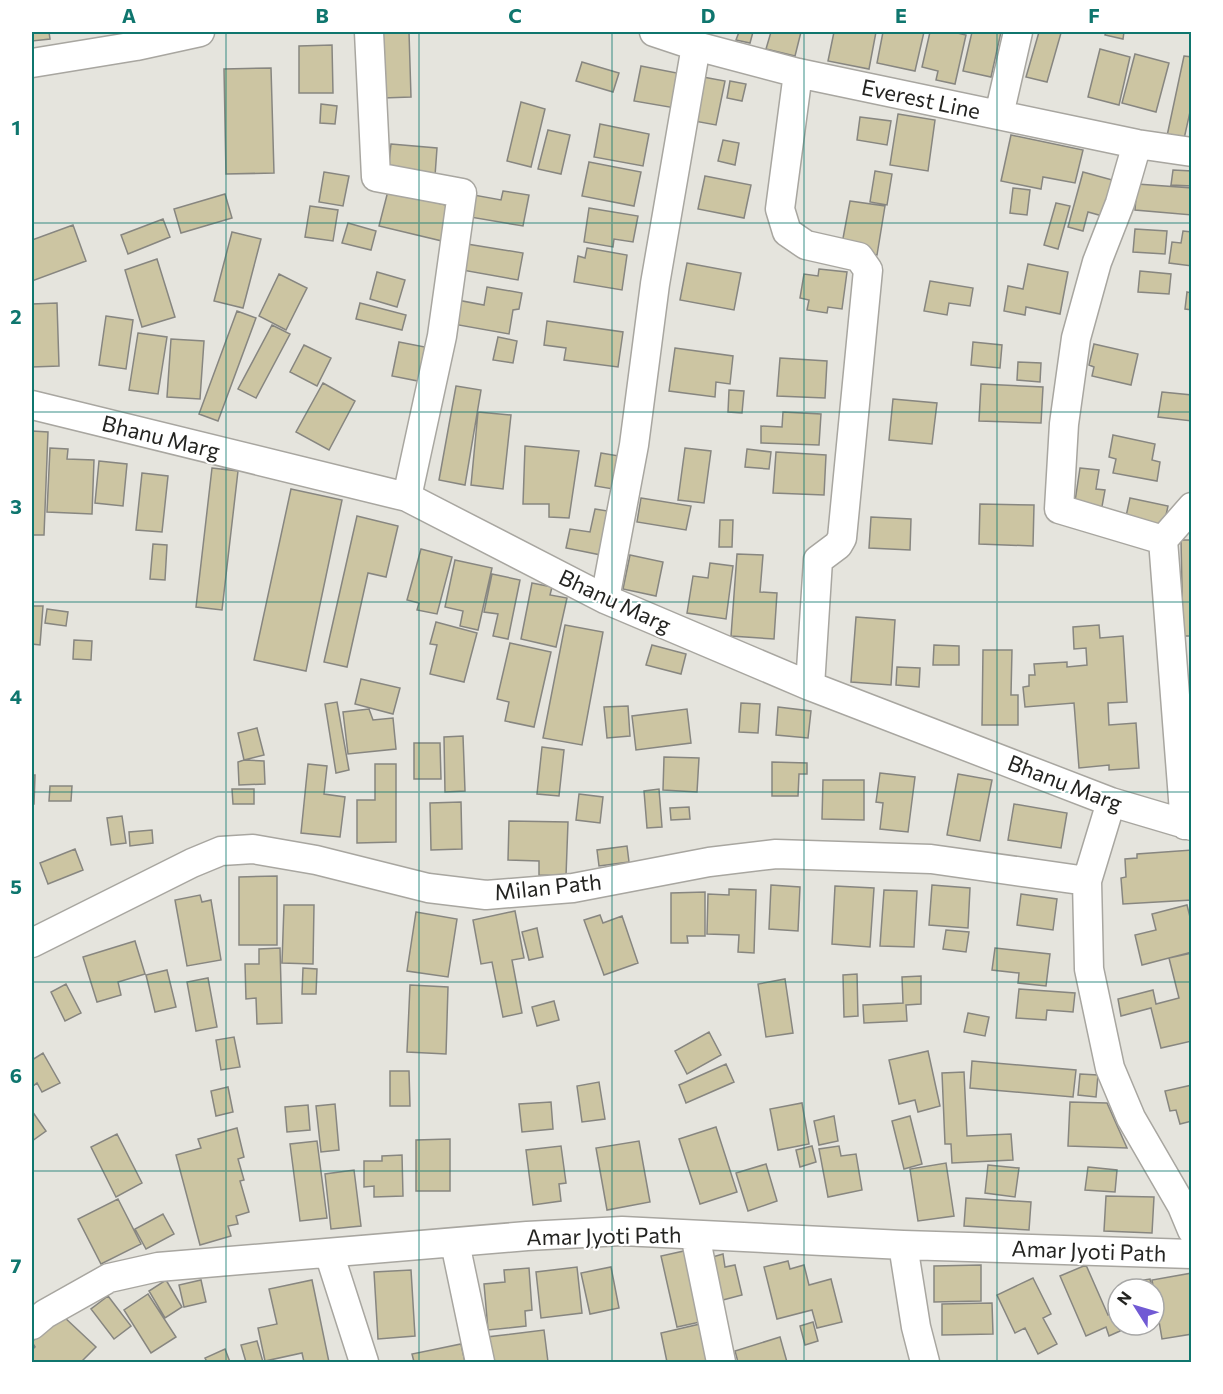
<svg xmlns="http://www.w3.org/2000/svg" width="1223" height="1394" font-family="Commissioner,sans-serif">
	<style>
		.building { fill: #ccc5a2; stroke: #878680; stroke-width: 1.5 }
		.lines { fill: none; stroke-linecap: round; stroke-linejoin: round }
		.minor-casing { stroke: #a8a6a0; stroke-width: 31 }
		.minor { stroke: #fff; stroke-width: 28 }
		.grid { fill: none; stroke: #0f766e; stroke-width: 1.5; stroke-opacity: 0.55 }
		.labels { text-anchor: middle; stroke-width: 4.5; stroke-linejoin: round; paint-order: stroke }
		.street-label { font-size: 22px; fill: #242421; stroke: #fff }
		.neatline { fill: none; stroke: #0f766e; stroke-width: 2 }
		.grid-label { font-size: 20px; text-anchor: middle; font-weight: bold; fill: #0f766e }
	</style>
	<rect width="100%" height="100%" fill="#e5e4dd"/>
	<path class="building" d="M32,32H49L50,39L32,41Z
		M381,32H409L411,97L383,98Z
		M739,32H753L750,43L736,40Z
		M771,32H801L795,56L766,49Z
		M834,32H876L869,69L828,61Z
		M883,32H924L915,71L877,63Z
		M930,32H953L966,35L955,84L936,80L938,71L922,67Z
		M972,32H1001L991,77L963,71Z
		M1039,32L1061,33L1047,82L1026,77Z
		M1106,32H1124L1123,39L1105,35Z
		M332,45L333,93H299V46Z
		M1100,49L1130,57L1119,105L1088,97Z
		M1135,54L1169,63L1156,112L1122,103Z
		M1184,56L1192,57V103L1184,139L1167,136Z
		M582,62L619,73L613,92L576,81Z
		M641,66L682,74L675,108L634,101Z
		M271,68L274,173L226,174L224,69Z
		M703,77L725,81L716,125L694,121Z
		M730,81L746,84L742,101L727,98Z
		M521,102L545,109L531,167L507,161Z
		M321,104L337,106L335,124L320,123Z
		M898,114L935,120L928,171L890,165Z
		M860,117L891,121L887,145L857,140Z
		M600,124L649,134L643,166L594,157Z
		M548,130L570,135L561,174L538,169Z
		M1011,135L1083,150L1075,183L1043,177L1041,189L1001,181Z
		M723,140L739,143L735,165L718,161Z
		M391,144L437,148L435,176L388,172Z
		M589,162L641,172L634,206L582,196Z
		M1173,170L1192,171V186L1171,185Z
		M875,171L892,174L887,205L870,202Z
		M324,172L349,176L343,206L319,202Z
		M1083,172L1116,181L1106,217L1088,212L1083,231L1068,227Z
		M705,176L751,185L744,218L698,209Z
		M1137,184L1192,188V215L1135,210Z
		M1013,188L1030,190L1027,215L1010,213Z
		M388,191L450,206L442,241L379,226Z
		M503,191L529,195L523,226L470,217L474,195L501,200Z
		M225,194L232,218L181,233L174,209Z
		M850,201L885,206L877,255L841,249Z
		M1056,203L1070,206L1058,249L1044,245Z
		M310,206L338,210L333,241L305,237Z
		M589,208L638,216L633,242L614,239L613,247L584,242Z
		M163,219L170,237L128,254L121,235Z
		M348,223L376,231L371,250L342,243Z
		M73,225L86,261L32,281V240Z
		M1135,229L1167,231L1165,254L1133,252Z
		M1183,231L1192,232V266L1169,263L1172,242L1181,243Z
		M232,232L261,239L243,308L214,301Z
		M467,244L523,253L518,280L462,270Z
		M587,248L627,255L622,290L574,282L578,256L585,258Z
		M157,259L175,317L142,327L125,270Z
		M687,263L741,273L734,310L680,300Z
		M1028,264L1068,272L1060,314L1026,307L1025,315L1004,311L1008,286L1023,289Z
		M819,269L847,272L842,309L828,307L827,313L807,310L809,300L800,298L804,274L818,276Z
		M1140,271L1171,274L1169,294L1138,292Z
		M377,272L405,280L397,307L370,299Z
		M279,274L307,288L286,330L259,316Z
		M930,281L973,288L970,306L949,303L947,315L924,311Z
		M487,287L522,293L519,309L513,310L509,334L453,324L457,300L484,305Z
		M1187,292L1192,293V310L1185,309Z
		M57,303L59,366L32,367V304Z
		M360,303L406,315L402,330L356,319Z
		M237,311L256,318L218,421L199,414Z
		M106,316L133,320L126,369L99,365Z
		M547,321L623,332L618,367L564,360L566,348L544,345Z
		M272,325L290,334L256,398L238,389Z
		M138,333L167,337L158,394L129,390Z
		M498,337L517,341L513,363L493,360Z
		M171,339L204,341L200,399L167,397Z
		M399,342L425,347L418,381L392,376Z
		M973,342L1002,345L1000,368L971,365Z
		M1094,344L1138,354L1131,385L1092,376L1094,367L1089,365Z
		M304,345L331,358L317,386L290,372Z
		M675,348L733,356L730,384L716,382L715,397L669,391Z
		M780,358L827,361L825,398L777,396Z
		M1018,362L1041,363L1040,382L1017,380Z
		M323,383L355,401L329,450L296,432Z
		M981,384L1043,387L1041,423L979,421Z
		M456,386L481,390L465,485L439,480Z
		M729,390L744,391L742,413L728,412Z
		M1162,392L1192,395V421L1158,417Z
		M893,399L937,403L932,444L889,440Z
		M478,412L511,415L503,489L471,485Z
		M783,412L821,414L819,445L761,443V426L782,427Z
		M32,431L48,432L44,535H32Z
		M1113,435L1155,444L1152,460L1160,462L1157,481L1113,473L1116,459L1109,457Z
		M525,446L579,451L569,518L549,517V504H523Z
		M50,448L68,449L67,459L94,460L92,514L47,512Z
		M685,448L711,451L704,503L678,500Z
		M747,449L771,452L769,469L745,467Z
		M776,452L826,455L824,495L773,493Z
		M601,453L625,457L619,490L595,486Z
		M99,461L127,464L123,506L95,503Z
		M212,468L238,471L222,610L196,607Z
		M1080,468L1099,470L1096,489L1105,490L1101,512L1074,508Z
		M142,473L168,476L162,532L136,530Z
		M291,489L342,500L306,671L254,660Z
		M641,498L691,506L686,530L637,522Z
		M1130,498L1168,506L1163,529L1125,521Z
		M980,504L1034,505L1033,546L979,544Z
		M595,509L614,512L606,556L566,548L570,529L590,532Z
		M357,516L398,526L386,577L368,573L347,667L324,662Z
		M871,517L911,519L910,550L869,548Z
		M720,520H733L732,547H719Z
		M1181,540H1192V636H1183Z
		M153,544L167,545L165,580L150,579Z
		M421,549L452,557L437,614L417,610L419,603L407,600Z
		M737,554L763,555L760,592L777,593L774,639L731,636Z
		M630,555L663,562L656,596L623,589Z
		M455,560L492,568L478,630L460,626L463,611L445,607Z
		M710,563L733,566L726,619L687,613L693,576L708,578Z
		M492,574L520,580L508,639L493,636L498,614L484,612Z
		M532,583L552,587L550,595L567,598L556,647L521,639Z
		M32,606H43L40,645L32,644Z
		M47,609L68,612L66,626L45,623Z
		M856,617L895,620L891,685L851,682Z
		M436,622L477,633L464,682L430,674L437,645L430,644Z
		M565,625L603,632L582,745L543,738Z
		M1099,625L1100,638L1123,636L1127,702L1108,703L1109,725L1136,723L1139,768L1109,770V765L1079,768L1074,703L1025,707L1023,687L1029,686V675H1035L1034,664L1067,662V667L1087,665L1086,648L1074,649L1073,627Z
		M74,640L92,641L91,660L73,659Z
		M510,643L551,652L534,727L505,721L509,702L497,699Z
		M652,645L686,654L681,674L646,665Z
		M934,645L959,646V665H933Z
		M983,650H1012L1011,695H1018V725H982Z
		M897,667L920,668L919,687L896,685Z
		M361,679L400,688L393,714L355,704Z
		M337,702L349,770L336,773L325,704Z
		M741,703L760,704L758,733L739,732Z
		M628,706L630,736L607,738L604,707Z
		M778,707L811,711L808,738L776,735Z
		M369,709L373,720L393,718L396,749L348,754L343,712Z
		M687,709L691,743L636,750L632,716Z
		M257,728L264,755L244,760L238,733Z
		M463,736L465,791L445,792L444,737Z
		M414,743H440L441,779H414Z
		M542,747L564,750L559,796L537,794Z
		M664,757L699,758L697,792L663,790Z
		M244,760L264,761L265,784L239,785L238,762Z
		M772,762L807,763V774H799L798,796H772Z
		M308,764L327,766L324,794L345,797L340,837L301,833Z
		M375,764H396V842L357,843V800H375Z
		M880,773L915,777L908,832L880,829L883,803L876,802Z
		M958,774L992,780L980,841L947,835Z
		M32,775H35L34,804H32Z
		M823,780H864V820L822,819Z
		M50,786H72L71,801H49Z
		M232,789H254V804H233Z
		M659,789L662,827L647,828L644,791Z
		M579,794L603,797L600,823L576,820Z
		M461,802L462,849L431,850L430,803Z
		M1014,804L1067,813L1061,848L1008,840Z
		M689,807L690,819L671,820L670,808Z
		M122,816L126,843L111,845L107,818Z
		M509,821L568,822L566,876L539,875V861L508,860Z
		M152,830L153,843L130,846L129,832Z
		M627,846L629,862L599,866L597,850Z
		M75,849L83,870L48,884L40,863Z
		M1192,850V900L1123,904L1121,878L1126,877L1125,859L1137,858V854Z
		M277,876V945H239V877Z
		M771,885L800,887L798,931L769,929Z
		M932,885L970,888L968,928L929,925Z
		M835,886L874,888L870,947L832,944Z
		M729,889L756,890L754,953L738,952L739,935L707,934L708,894L729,895Z
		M884,890L917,891L914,947L880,946Z
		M705,892V936H687L688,943H671V893Z
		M1021,894L1057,899L1053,930L1017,925Z
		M200,895L202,902L211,900L221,960L187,966L175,900Z
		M284,905H314L313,964L282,963Z
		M1187,905L1192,925V952L1142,965L1135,935L1156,930L1152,914Z
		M515,911L524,958L512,960L522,1013L503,1017L492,962L481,964L473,920Z
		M416,912L457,919L448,977L407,971Z
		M600,915L603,923L622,916L638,963L604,975L584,920Z
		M537,928L543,957L529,960L522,932Z
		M946,930L969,932L966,952L943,949Z
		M135,941L145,974L118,982L121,995L97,1002L83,957Z
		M280,948L282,1023L257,1024L256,998L246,999L245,964H259V949Z
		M995,948L1050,954L1046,986L1018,983L1019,973L992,970Z
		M1192,953V1041L1161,1048L1151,1008L1121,1016L1118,999L1153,990L1156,1004L1179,998L1169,958Z
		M303,968L317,969L316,994H302Z
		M167,970L176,1007L155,1012L146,975Z
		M857,974L858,1016L844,1017L843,975Z
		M921,976V1004L906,1005L907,1021L864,1023L863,1005L903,1003L902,977Z
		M208,978L217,1027L196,1031L187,982Z
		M785,979L793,1033L766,1037L758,984Z
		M66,984L81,1013L65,1021L51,992Z
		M410,985L448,987L446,1054L407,1052Z
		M1019,989L1075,993L1073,1012L1047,1010L1046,1020L1016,1018Z
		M554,1001L559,1020L537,1026L532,1007Z
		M968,1013L989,1017L985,1036L964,1032Z
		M709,1032L721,1055L687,1074L675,1051Z
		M234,1037L240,1067L221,1070L216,1040Z
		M928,1051L940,1106L918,1112L915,1100L899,1104L889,1060Z
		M43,1053L60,1083L42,1092L37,1083L32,1087V1060Z
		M972,1061L1076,1070L1073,1097L970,1088Z
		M726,1064L734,1082L686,1103L679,1085Z
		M390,1071H409L410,1106H390Z
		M964,1072L967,1136L1011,1134L1013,1160L952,1163L951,1144H945L942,1073Z
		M1080,1074L1098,1075L1096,1097L1078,1095Z
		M599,1082L605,1119L582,1122L577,1086Z
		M1192,1085V1121L1180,1124L1176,1110L1170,1111L1165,1091Z
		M228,1087L233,1112L216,1116L211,1091Z
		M551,1102L553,1129L522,1132L519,1104Z
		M1070,1102L1107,1103L1127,1148L1068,1146Z
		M802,1103L809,1144L778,1150L770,1109Z
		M335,1104L339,1150L321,1152L316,1106Z
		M308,1105L310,1130L287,1132L285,1107Z
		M32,1111L46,1131L32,1141Z
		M834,1116L838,1141L819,1145L814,1121Z
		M910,1116L922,1164L904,1169L892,1121Z
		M716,1127L737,1192L700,1204L679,1139Z
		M237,1128L244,1157L238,1159L244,1180L240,1181L249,1212L236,1216L238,1224L228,1226L231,1236L200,1245L176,1155L201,1148L198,1139Z
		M117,1134L142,1183L116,1197L91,1147Z
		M450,1139V1191H416V1140Z
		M317,1141L327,1218L300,1221L290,1144Z
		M639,1141L650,1202L607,1210L596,1148Z
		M561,1146L566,1183L559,1184L561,1201L533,1205L526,1150Z
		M812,1146L816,1162L800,1167L796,1150Z
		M839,1146L841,1156L856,1154L862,1190L828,1197L819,1149Z
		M402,1155L403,1196L374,1197V1186L364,1187V1161H382V1156Z
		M946,1163L954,1216L918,1221L910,1169Z
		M766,1164L777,1201L748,1211L736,1173Z
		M988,1165L1019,1168L1015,1197L985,1193Z
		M1088,1167L1117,1170L1115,1192L1085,1190Z
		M354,1170L361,1226L331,1229L325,1174Z
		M1106,1196L1154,1197L1152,1233L1104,1231Z
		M966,1198L1031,1202L1029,1230L964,1226Z
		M118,1199L141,1244L101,1264L78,1219Z
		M163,1214L174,1234L146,1249L135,1229Z
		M684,1251L700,1322L677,1327L661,1256Z
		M723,1254L725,1267L735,1265L742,1295L719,1301L709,1258Z
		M788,1261L790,1269L804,1265L809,1285L831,1279L842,1322L817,1328L812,1310L777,1319L764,1267Z
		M981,1265V1301L934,1302V1266Z
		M1086,1265L1108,1315L1112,1313L1120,1331L1109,1336L1106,1327L1086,1336L1060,1276Z
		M577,1267L582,1313L541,1318L536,1272Z
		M611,1267L619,1308L590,1314L581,1273Z
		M529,1268L532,1310L525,1311L526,1326L488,1330L484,1284L505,1282L504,1270Z
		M411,1270L415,1336L378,1339L374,1272Z
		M1192,1273V1334L1162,1339L1152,1280Z
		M1033,1278L1051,1314L1043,1318L1057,1344L1038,1354L1025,1328L1015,1333L997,1295Z
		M1150,1279L1152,1289H1125L1124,1283Z
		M166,1280L182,1307L165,1318L149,1291Z
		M201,1280L206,1302L184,1307L179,1285Z
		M312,1280L329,1362H304L302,1353L265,1361L258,1328L277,1324L269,1289Z
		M148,1294L176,1337L151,1353L124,1310Z
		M108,1296L131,1326L114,1339L91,1309Z
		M992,1303L993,1334L942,1335V1304Z
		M63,1316L96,1347L81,1362H32V1350L35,1347L32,1342L51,1321Z
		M813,1322L818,1341L805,1345L800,1326Z
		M700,1324L709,1362H667L661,1333Z
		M544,1330L548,1362H490L487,1337Z
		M780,1337L787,1362H738L735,1351Z
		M257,1341L263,1362H246L241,1345Z
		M461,1344L465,1362H414L412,1354Z
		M225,1349L230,1362H207L205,1358Z"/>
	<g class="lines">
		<defs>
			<path id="minor" d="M369,32L376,177L462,193L442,336L407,497
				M654,32L696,46L798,73L1137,144L1192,152
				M32,63L136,46L200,32
				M798,73L780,209L787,232L806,245L859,257L868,270L842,538L838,545L818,560L810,686
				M999,115L1018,32
				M1137,144L1120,203L1097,262L1076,338L1064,424L1059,509L1163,540L1185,825
				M32,405L407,497L605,599L810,686L1111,802L1192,826
				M1163,540L1192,507
				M605,599L634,445L655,284L696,46
				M1111,802L1087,881L1089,969L1110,1068L1131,1118L1182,1206L1192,1230
				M32,943L192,863L221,851L253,849L316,860L428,888L486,895L573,888L709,862L776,854L931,859L1087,881
				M695,1235L721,1362
				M455,1243L480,1362
				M903,1245L916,1327L925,1362
				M329,1253L364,1362
				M32,1325L45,1314L109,1278L158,1267L527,1236L622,1231L903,1245L1192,1254"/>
		</defs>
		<use href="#minor" class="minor-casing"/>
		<use href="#minor" class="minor"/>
	</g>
	<path class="grid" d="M226,32V1362M419,32V1362M612,32V1362M804,32V1362M997,32V1362M32,223H1192M32,412H1192M32,602H1192M32,792H1192M32,982H1192M32,1171H1192"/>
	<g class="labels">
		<g class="street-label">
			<text transform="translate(921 99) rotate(12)" y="8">Everest Line</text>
			<text transform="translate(161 437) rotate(14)" y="8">Bhanu Marg</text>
			<text transform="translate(615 601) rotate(25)" y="8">Bhanu Marg</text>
			<text transform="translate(1065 783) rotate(21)" y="8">Bhanu Marg</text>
			<text transform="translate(548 887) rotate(-6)" y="8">Milan Path</text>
			<text transform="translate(604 1236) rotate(-1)" y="8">Amar Jyoti Path</text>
			<text transform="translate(1089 1251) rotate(2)" y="8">Amar Jyoti Path</text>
		</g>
	</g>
	<rect width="1223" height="1394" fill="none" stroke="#ffffff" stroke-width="66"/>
	<g transform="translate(1136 1307) rotate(307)"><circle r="28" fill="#ffffff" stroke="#a7a7a6" stroke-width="1.5"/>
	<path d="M0-4.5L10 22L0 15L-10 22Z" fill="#715ad4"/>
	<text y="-9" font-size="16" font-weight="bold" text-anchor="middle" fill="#242421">N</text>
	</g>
	<rect x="33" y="33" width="1157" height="1328" class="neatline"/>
	<g class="grid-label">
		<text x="129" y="23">A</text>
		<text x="322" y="23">B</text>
		<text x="515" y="23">C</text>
		<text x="708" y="23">D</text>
		<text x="901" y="23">E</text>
		<text x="1094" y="23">F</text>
		<text x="16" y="135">1</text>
		<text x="16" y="324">2</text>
		<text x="16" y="514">3</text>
		<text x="16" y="704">4</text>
		<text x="16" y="894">5</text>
		<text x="16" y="1083">6</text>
		<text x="16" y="1273">7</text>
	</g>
</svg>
